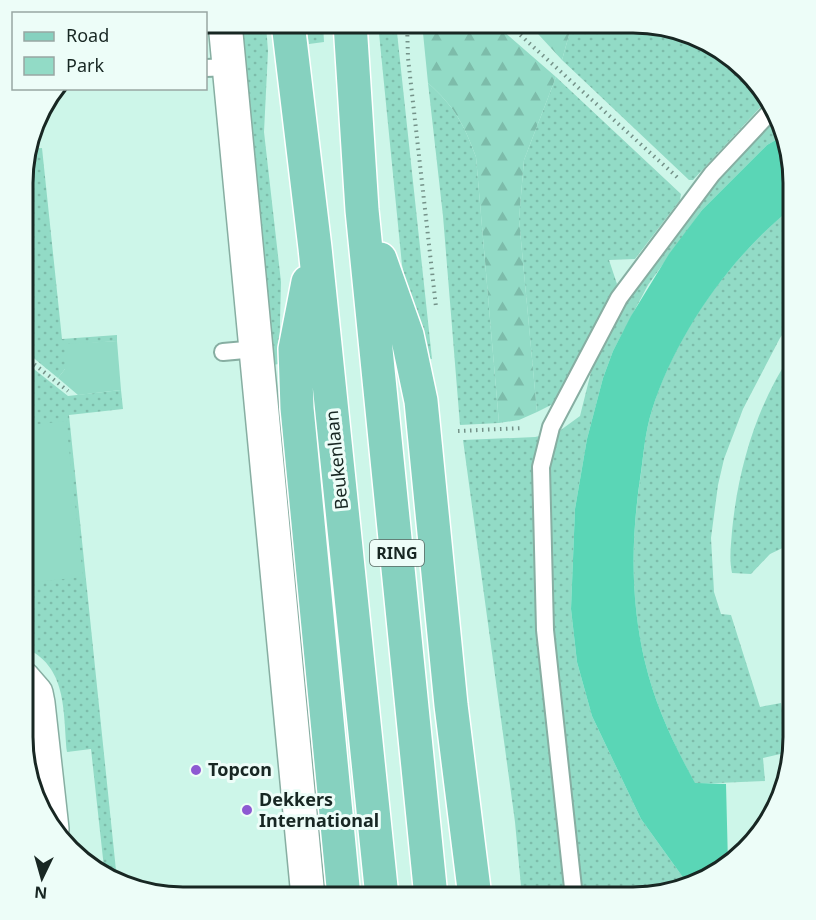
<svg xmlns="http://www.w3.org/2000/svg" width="816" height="920" font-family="'Noto Sans',sans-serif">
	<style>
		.grass { fill: url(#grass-dots) }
		.forest { fill: url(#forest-firs) }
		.park { fill: #92dbc6 }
		.water { fill: #5ad6b6 }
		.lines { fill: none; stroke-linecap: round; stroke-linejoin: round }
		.service-casing { stroke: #87aea2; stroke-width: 20 }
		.minor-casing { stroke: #87aea2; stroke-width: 36 }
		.primary-casing { stroke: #fff; stroke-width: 36 }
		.path { stroke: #759289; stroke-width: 4; stroke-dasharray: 1.5 4.5; stroke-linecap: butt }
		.service { stroke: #fff; stroke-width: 16 }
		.minor { stroke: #fff; stroke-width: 33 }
		.primary { stroke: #86d1bf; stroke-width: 33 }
		.poi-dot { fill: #8d59d2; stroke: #edfdf8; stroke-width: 2 }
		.labels { text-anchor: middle; stroke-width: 6; stroke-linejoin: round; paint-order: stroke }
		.shield { fill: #edfdf8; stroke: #586763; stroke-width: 1.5 }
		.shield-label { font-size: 16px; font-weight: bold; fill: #182723 }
		.street-label { font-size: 18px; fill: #182723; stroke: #edfdf8 }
		.poi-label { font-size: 18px; font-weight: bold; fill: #182723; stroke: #edfdf8; text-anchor: start }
		.rim { fill: none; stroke: #182723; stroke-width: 3 }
	</style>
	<defs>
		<pattern id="grass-dots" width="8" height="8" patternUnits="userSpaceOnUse" patternTransform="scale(1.5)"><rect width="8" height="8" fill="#92dbc6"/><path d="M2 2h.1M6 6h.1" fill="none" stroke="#7dbcaa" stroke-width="1.8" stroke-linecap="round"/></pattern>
		<pattern id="forest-firs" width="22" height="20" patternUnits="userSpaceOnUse" patternTransform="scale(1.5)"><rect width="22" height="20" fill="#92dbc6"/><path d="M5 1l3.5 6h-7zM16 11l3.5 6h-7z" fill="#7dbcaa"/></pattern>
	</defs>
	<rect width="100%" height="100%" fill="#cdf6e9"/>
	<path class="grass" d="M238,23H266V25L268,51L264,132L281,282L279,364L272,365Z
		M306,23H323L324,42L309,44Z
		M378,23H396L432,359L422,360L402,265Z
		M572,24H654L722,49L767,94L768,99L693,180H689L562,60Z
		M556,77L681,194L680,200L635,259L609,260L617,284L553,404L537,412L519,219L524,160Z
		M428,83C454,106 464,124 476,157L499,423L460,425L443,216Z
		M775,117L781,137L767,145L702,210L648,285L613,351L603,378L587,439L575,509L571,609L577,662L592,716L641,819L687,883L643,897H522L515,822L463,440L535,437L558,432L580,416L591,372L601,346L620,309L695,204Z
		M42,148L62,339L117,335V341L65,345V369L58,378L25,351L26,336L25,320L26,152L27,149Z
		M793,207V320L780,338L743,409L724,459L718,485L711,538L714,592L721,614L731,615L760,707L781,703L789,752L763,758L765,781L695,784C674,745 655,705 645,662C630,599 631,537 641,473C644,450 645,433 652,410C675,334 731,256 793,207Z
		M793,352V543L770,554L751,574L732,573C729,559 731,546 732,531C738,469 757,403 793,352Z
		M25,362L68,396L121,390L123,409L69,415L117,880L105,877L91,749L67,752C63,712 68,665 23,647Z"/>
	<path class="forest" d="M422,23H494L556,77L524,160L519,219L537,412L519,420L499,423L476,157C464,124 454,106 428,83Z
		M528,23L572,24L562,60Z"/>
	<path class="park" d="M117,341L121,390L78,395L58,378L65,369V344Z
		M66,421L83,577L25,583L24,426Z"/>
	<path class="water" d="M781,137L793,173V207C731,256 676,334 652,410C645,433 644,450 641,472C631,537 630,598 645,662C655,705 674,745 695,783L726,784L728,864L722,871L687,883L641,819L592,716L577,662L571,609L575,509L587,439L603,378L613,351L631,316L669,254L702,210L767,145Z"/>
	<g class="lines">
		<defs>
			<path id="service" d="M206,68L229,67
				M223,352L257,349
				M574,897L545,630L541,467L551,427L619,298L712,174L772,110"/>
			<path id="minor" d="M225,23L308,897
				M23,678L36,693L38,703L52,829"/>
			<path id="primary" d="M288,23L315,248L382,897
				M350,23L362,210L431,897
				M380,259L407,335L421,401L451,705L475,897
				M308,282L295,349L297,408L344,897"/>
		</defs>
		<use href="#service" class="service-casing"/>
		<use href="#minor" class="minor-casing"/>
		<use href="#primary" class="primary-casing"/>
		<path class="path" d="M407,23L408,58L436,307
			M507,23L678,178
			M25,357L68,391
			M458,431L523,428"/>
		<use href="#service" class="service"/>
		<use href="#minor" class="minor"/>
		<use href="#primary" class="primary"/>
	</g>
	<g class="poi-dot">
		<circle cx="196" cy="770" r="6"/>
		<circle cx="247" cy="810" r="6"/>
	</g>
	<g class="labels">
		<rect class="shield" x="370" y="540" width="54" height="26" rx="4.5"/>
		<g class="shield-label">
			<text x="397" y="559">RING</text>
		</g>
		<g class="street-label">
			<text transform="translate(337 460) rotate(-96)" y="6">Beukenlaan</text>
		</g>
		<g class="poi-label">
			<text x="208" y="776">Topcon</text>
			<text x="259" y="806">Dekkers<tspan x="259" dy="21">International</tspan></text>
		</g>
	</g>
	<path d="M0 0H816V920H0ZM183 33H633A150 150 0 0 1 783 183V737A150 150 0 0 1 633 887H183A150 150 0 0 1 33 737V183A150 150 0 0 1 183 33Z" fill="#edfdf8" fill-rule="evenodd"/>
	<path class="rim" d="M183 33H633A150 150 0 0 1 783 183V737A150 150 0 0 1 633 887H183A150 150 0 0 1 33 737V183A150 150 0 0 1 183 33Z"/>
	<rect x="12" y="12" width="195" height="78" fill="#edfdf8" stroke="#98a7a3" stroke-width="1.5"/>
	<rect x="24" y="32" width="30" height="9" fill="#86d1bf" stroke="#98a7a3" stroke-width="1.5"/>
	<text x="66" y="42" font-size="18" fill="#182723">Road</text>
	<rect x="24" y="57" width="30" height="18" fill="#92dbc6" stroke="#98a7a3" stroke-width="1.5"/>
	<text x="66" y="72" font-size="18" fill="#182723">Park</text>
	<g transform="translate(42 878) rotate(185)" stroke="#edfdf8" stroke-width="4.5" paint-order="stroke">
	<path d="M0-4.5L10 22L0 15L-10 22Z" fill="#182723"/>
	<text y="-9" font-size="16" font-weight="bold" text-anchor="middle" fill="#182723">N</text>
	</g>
</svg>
